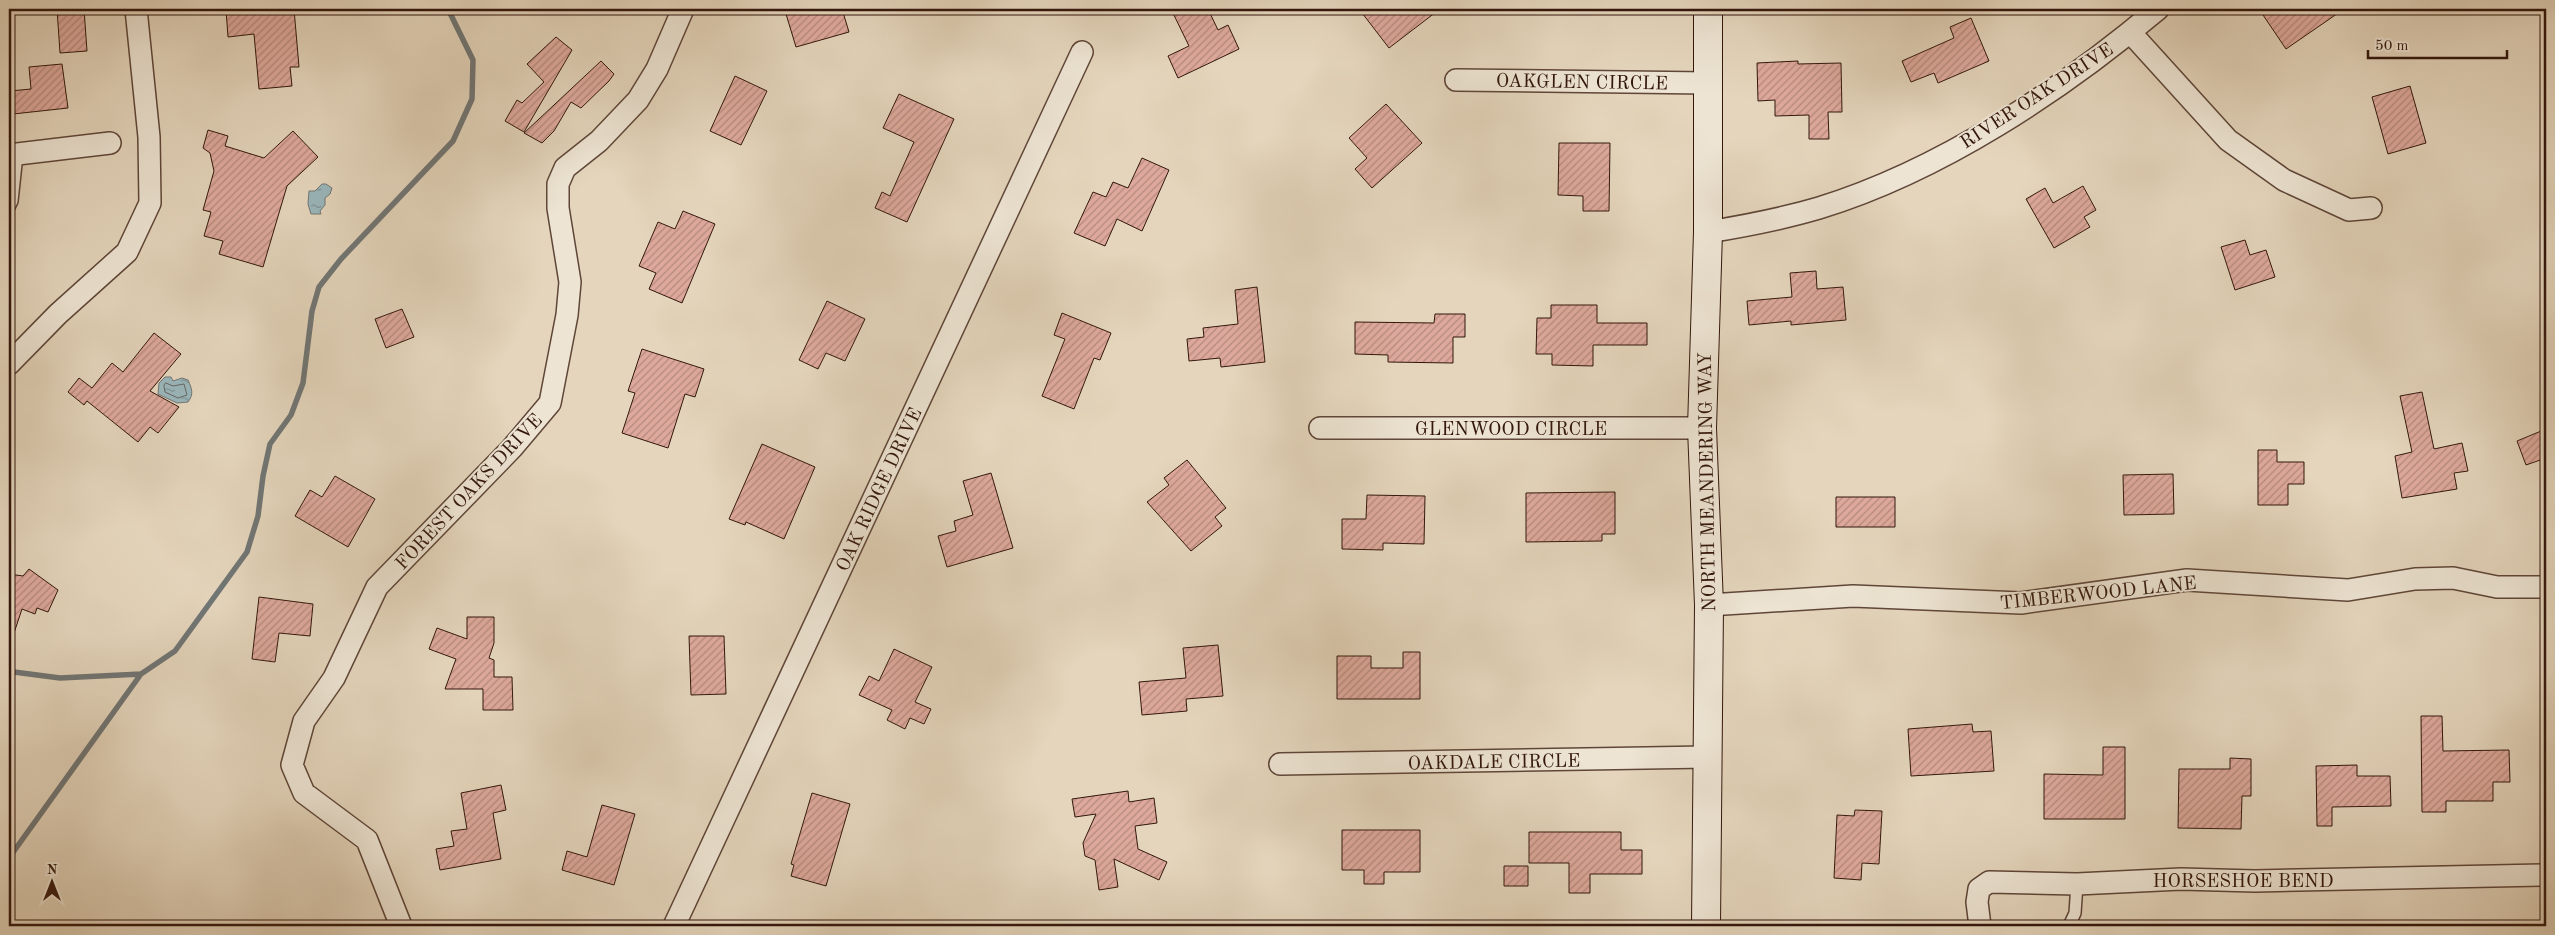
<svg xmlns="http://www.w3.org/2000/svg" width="2555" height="935" font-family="'Old Standard TT',serif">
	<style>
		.water { fill: url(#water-ripples); stroke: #717675 }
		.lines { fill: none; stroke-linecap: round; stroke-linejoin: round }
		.shore { stroke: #666664; stroke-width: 1 }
		.stream { stroke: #717675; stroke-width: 5.5 }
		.building { fill: url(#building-hatch); stroke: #33170c }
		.lane-casing { stroke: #5f4638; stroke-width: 14 }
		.street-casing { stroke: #5f4638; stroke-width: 24 }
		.secondary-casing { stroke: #33170c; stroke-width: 30 }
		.lane { stroke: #ede4d3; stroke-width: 11 }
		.street { stroke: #ede4d3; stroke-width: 21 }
		.secondary { stroke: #ede4d3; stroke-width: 28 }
		.labels { text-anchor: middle; stroke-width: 4; stroke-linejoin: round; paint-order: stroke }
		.street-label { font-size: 19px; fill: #33170c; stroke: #ede4d3 }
	</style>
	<defs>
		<pattern id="water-ripples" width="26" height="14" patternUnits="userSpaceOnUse" patternTransform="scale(1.25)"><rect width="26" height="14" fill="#9ab6bb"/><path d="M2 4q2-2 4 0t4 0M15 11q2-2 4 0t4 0" fill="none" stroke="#7e9396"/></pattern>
		<pattern id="building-hatch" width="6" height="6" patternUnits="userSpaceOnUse" patternTransform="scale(1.25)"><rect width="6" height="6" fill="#dea99c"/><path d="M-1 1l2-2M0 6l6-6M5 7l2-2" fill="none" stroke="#b5897e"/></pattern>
	</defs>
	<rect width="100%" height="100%" fill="#e4d5bc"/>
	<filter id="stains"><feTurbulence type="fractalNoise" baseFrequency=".004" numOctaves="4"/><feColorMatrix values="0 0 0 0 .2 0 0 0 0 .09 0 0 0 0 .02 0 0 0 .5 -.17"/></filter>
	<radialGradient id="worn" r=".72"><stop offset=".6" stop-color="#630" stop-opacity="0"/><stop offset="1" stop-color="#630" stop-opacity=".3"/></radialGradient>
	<path class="water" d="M322,184H326L332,188L330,194L325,198V205L320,211L321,214H311L308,204L309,191H315Z
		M165,377H171L173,381L182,378L188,380C192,389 194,394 188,402L177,403L158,394L159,383Z"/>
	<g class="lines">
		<path class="shore" d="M166,383L173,386L184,384L187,395L178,398L165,392L164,386Z"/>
		<path class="stream" d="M9,673L14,672L60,678L141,674L175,651L247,552L258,516L263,476L270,444L291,415L303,383L312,311L319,287L341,259L453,141L472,99L473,60L448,9
			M9,858L141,674"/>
	</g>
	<path class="building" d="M57,9H84L87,51L60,53Z
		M237,9H294L299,67H290L292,86L259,89L254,34L228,37L226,10Z
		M805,9H842L849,32L796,47L786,14Z
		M1171,9H1208L1218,30L1228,25L1239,49L1178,78L1168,56L1189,46Z
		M1359,9H1440L1389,48Z
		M2272,9H2344L2286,49L2263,15Z
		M1971,18L1989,61L1938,83L1934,73L1911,82L1902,61L1954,38L1950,27Z
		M556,37L572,50L524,132L505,121L517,100L522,103L544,82L527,64Z
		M601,61L614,74L609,81L581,108L571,102L554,131L542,143L524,133Z
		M1798,61V64L1841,63L1842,112H1828L1829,139H1809V115L1775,116V100L1758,101L1757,63Z
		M62,64L68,108L13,114L10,91L31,89L29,67Z
		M735,76L767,91L741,145L710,131Z
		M2410,86L2426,143L2388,154L2372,97Z
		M899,94L954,119L907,222L875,208L882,192L890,196L914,142L883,128Z
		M1386,104L1422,143L1372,188L1355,169L1367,158L1349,138Z
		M208,130L228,136L225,146L264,158L293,131L318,157L287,186L263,267L219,254L223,241L204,236L211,212L203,210L214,171L210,153L203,148Z
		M1559,143H1610L1609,211H1583V196L1558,195Z
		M1142,158L1169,170L1142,231L1117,219L1105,246L1074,233L1093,192L1106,197L1113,182L1128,188Z
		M2083,186L2096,210L2084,217L2090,227L2054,248L2026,199L2045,188L2053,203Z
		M683,211L715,224L682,303L649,289L656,273L639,266L658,222L675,229Z
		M2245,240L2250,255L2266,250L2275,277L2235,290L2221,247Z
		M1816,271L1817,289L1843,287L1846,320L1791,325V321L1749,325L1747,301L1792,297L1790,273Z
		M1257,287L1265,362L1221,367L1220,358L1189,361L1187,339L1204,337L1203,328L1238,324L1235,290Z
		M827,301L865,319L845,361L826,353L818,369L799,360Z
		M1551,305H1597V323H1647V345H1593V366L1552,365V354H1536L1537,318H1551Z
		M402,309L414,337L386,348L375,319Z
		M1062,313L1111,333L1100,360L1094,358L1074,409L1042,396L1065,339L1054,335Z
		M1435,314H1465V337H1453V363L1388,362V355L1355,354V322L1434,323Z
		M154,333L181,354L150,391L179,407L158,433L150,427L138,442L87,401L84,405L68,392L79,378L92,388L112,363L123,372Z
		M642,349L704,369L695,397L685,394L668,448L622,433L635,393L628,391Z
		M2422,392L2434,449L2462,443L2468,471L2454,473L2457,489L2402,498L2395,456L2412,452L2400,396Z
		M2546,429V458L2526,465L2517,441Z
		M762,444L815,467L784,539L746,522L745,525L729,519Z
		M2258,450H2277V462H2304V484H2288V505H2258Z
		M1187,460L1226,508L1215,517L1222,526L1191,551L1147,502L1169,485L1164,478Z
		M991,473L1013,548L947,567L938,536L956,531L954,521L973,515L963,481Z
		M2173,474L2174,514L2124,515L2123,475Z
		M335,476L375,499L348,547L295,516L310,490L322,497Z
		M1615,492V534H1602V541L1526,542V493Z
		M1367,495L1425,496L1424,544L1383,543V550L1342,549V519H1366Z
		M1836,497H1895V527H1836Z
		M29,569L58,590L48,612L37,608L35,614L22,609L12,639H9V574L23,576Z
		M259,597L313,604L310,636L279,633L275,662L252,659Z
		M467,617H494V643L489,658L494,660V677H512L513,710H483V689H445L456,659L429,649L437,628L467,639Z
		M689,636H724L726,694L691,695Z
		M1218,645L1223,696L1186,699L1187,711L1142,715L1139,682L1186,678L1183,648Z
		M894,649L932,667L915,702L931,709L924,724L910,718L905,729L887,720L892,710L859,695L869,676L879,681Z
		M1403,652H1420V699H1337V656H1371V668H1403Z
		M2421,716H2442L2443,751L2509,750L2510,782H2493V801H2446V812H2422Z
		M1972,724L1973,732L1991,731L1994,771L1911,776L1908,729Z
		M2103,747H2125V819H2044V774L2103,775Z
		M2230,758L2251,759V796H2242L2241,829L2178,828L2179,769H2230Z
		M2357,765V776H2390L2391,806L2332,807V826H2317L2316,766Z
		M501,785L506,810L493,813L501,859L440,870L436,849L454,846L451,831L467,829L461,793Z
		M1128,791L1129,802L1154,798L1157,823L1135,826L1138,849L1167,862L1159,880L1114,859L1118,887L1099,890L1095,860L1085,856L1083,843L1096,814L1075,817L1072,799Z
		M812,793L850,804L826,886L791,876L794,865L791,864Z
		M602,805L635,814L614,885L562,870L567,851L587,857Z
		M1855,810L1882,811L1879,864L1862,863L1861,880L1834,878L1837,815L1854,816Z
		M1342,830H1420V872H1384V884H1364V870H1342Z
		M1529,832H1621V850H1642V874H1590V893H1569V863H1529Z
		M1504,866H1528V886H1504Z"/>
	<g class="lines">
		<defs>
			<path id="lane" d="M9,207L12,201L17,155
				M2069,926L2075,913L2077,884"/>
			<path id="street" d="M2130,32L2228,140L2284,180L2349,210L2371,208
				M1456,80L1708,83
				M9,155L110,143
				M1708,232C1745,226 1782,219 1819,208C1940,171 2062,90 2158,9
				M9,364L58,314L127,252L150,203L149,137L136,9
				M1320,428H1702
				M1709,605L1853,596L2021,603L2187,580L2348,590L2415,579L2453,578L2497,587H2546
				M1280,764L1707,757
				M401,926L367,840L304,793L292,765L304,721L334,678L377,587L512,448L550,403L567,315L570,282L558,208V184L565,168L599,141L638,100L657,69L683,9
				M674,926L1082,52
				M1980,926L1977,902L1979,889L1989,882L2077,884L2181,879L2255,881L2546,875"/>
			<path id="secondary" d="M1706,926L1709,605L1702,428L1708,232V9"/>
		</defs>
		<use href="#lane" class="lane-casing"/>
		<use href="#street" class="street-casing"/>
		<use href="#secondary" class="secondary-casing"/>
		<use href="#lane" class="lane"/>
		<use href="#street" class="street"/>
		<use href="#secondary" class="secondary"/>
	</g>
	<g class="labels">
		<g class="street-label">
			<text transform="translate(1582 81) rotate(1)" y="7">OAKGLEN CIRCLE</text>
			<text transform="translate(2036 95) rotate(-33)" y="7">RIVER OAK DRIVE</text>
			<text x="1511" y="435">GLENWOOD CIRCLE</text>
			<text transform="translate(1706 482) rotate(-91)" y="7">NORTH MEANDERING WAY</text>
			<text transform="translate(878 489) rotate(-65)" y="7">OAK RIDGE DRIVE</text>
			<text transform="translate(468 491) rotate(-47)" y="7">FOREST OAKS DRIVE</text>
			<text transform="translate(2098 592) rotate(-6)" y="7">TIMBERWOOD LANE</text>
			<text transform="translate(1494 761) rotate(-1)" y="7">OAKDALE CIRCLE</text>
			<text x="2243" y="887">HORSESHOE BEND</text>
		</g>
	</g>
	<rect width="2555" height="935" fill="none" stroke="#e4d5bc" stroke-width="30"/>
	<rect x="10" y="10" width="2535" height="915" fill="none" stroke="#33170c" stroke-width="2.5"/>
	<rect x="15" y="15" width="2525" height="905" fill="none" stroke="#33170c"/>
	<g transform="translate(52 882)" stroke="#ede4d3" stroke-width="4" paint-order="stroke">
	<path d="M0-4L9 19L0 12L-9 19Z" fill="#33170c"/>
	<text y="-8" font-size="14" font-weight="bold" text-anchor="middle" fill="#33170c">N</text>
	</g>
	<path d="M2368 50v8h139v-8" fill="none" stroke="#33170c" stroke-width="2.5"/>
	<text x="2375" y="50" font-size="15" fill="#33170c" stroke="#ede4d3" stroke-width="4" paint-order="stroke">50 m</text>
	<rect width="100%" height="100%" filter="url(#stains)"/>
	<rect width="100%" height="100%" fill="url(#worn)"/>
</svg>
